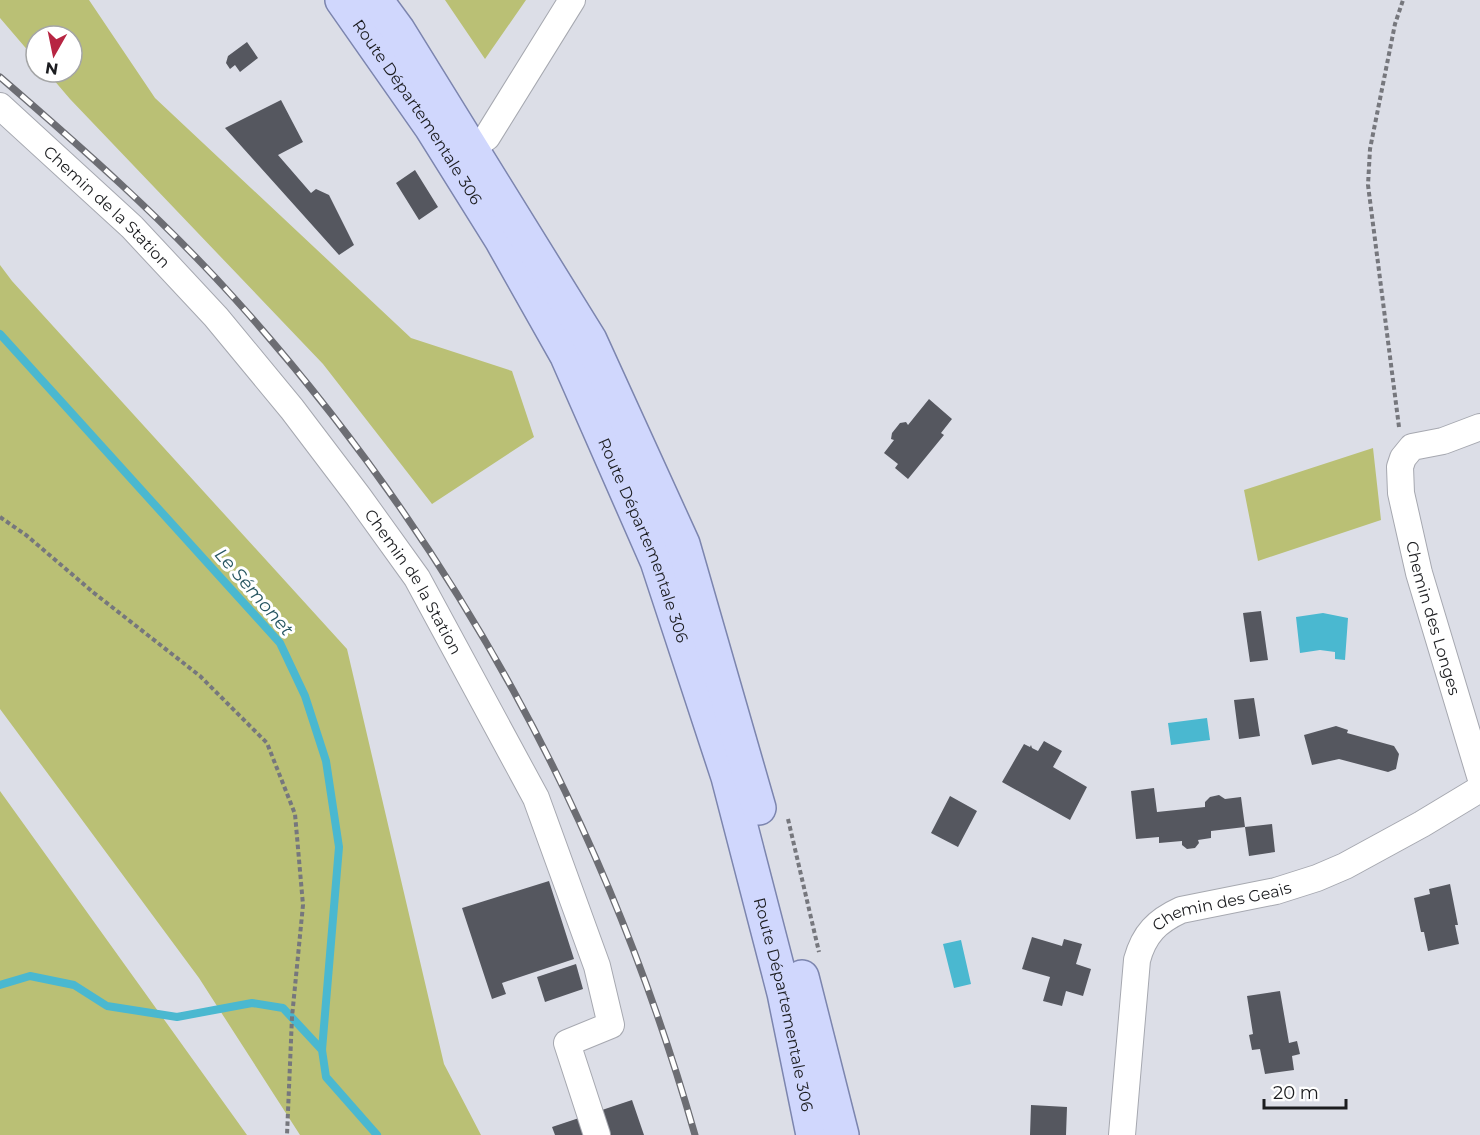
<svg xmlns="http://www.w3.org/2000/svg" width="1480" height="1135" font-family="Montserrat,sans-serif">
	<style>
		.green { fill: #bac075 }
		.water { fill: #4ab8d0 }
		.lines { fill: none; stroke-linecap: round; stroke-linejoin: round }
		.stream { stroke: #4ab8d0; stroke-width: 8 }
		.building { fill: #55575f }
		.minor-casing { stroke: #a6a8b0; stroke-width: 28 }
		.primary-casing { stroke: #7c85ae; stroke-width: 36 }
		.path { stroke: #76777d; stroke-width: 4; stroke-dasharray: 4.5 3; stroke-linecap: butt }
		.minor { stroke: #fff; stroke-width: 26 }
		.primary { stroke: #d0d7fd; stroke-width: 33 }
		.rail-casing { stroke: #6c6d73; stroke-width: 7 }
		.rail { stroke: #fff; stroke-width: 4.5; stroke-dasharray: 14; stroke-linecap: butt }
		.labels { text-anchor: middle; stroke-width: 6; stroke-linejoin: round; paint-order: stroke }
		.street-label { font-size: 16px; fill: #1c1d20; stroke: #fff }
		.water-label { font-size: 18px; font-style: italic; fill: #285762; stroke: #fff }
	</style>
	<rect width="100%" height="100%" fill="#dcdee7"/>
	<path class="green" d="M0,0H89L155,98L411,338L512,371L534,437L432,504L323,364L70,99L47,72H72V36H36V60L0,18Z
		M445,0H526L485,59Z
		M0,265L12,281L347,649L444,1064L481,1135H300L199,978L0,709Z
		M1373,448L1381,520L1258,561L1244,490Z
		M0,791L247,1135H0Z"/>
	<path class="water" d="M1323,613L1348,618L1345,660L1335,659V652L1320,650L1300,653L1296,617Z
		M1207,718L1210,740L1171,745L1168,723Z
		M961,940L971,984L954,988L943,944Z"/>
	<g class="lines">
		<path class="stream" d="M0,334L280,643L305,696L326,761L339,847L322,1050L326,1077L377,1135
			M0,985L30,976L74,985L107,1006L177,1017L252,1003L283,1008L322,1050"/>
	</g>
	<path class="building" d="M247,42L258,58L240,72L235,65L230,69L226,63L228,56Z
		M281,100L303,142L278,155L311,193L316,189L329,195L354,245L339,255L225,128Z
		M415,170L438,207L419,220L396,183Z
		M929,399L952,419L941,433L944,435L908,479L895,468L898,464L884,453L894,440L891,439L892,433L900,423L906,422L908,425Z
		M1261,611L1268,660L1250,662L1243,613Z
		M1254,698L1260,736L1239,739L1234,700Z
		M1336,726L1348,730L1347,733L1394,746L1399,754L1396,769L1388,772L1339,759L1312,765L1304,735Z
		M1044,741L1062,751L1053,767L1087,787L1070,820L1002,782L1024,744L1030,747L1031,745L1032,748L1038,751Z
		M1154,788L1157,812L1205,807V802L1210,797L1219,795L1225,799L1241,797L1245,827L1211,831V838L1198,840L1199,843L1195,848L1187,849L1182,845V841L1159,843V837L1136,839L1131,791Z
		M950,796L977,811L958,847L931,833Z
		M1272,824L1275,852L1249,856L1245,827Z
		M549,881L574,959L502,983L506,994L492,999L462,908Z
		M1450,884L1458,925H1455L1459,944L1428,951L1424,932H1421L1414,898L1430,894L1429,889Z
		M1032,937L1062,946L1064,939L1082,944L1076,964L1091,969L1083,996L1066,991L1062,1006L1043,1001L1050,977L1022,969Z
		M576,964L583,989L545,1002L537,977Z
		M1280,991L1289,1043L1297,1041L1300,1054L1292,1056L1294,1070L1265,1074L1260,1049L1252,1050L1249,1035L1253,1034L1247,996Z
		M632,1100L644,1135H608L599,1111Z
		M1031,1105L1067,1107L1066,1135H1030Z
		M579,1118L585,1135H555L552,1127Z"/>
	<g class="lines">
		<defs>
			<g id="minor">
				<path id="s1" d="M0,106L132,227L216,317L292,409L358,496L417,578L536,798L597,966L611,1025L567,1043L597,1135"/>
				<path d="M472,148L487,137L572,0"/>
				<path id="s2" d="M1480,427L1443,441L1412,447L1403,458L1400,467L1401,493L1419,573L1480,776"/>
				<path id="s3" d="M1122,1135L1137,960C1144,934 1157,921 1181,910L1276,891L1317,878L1345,866L1422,824L1480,789"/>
			</g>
			<g id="primary">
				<path id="s4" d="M342,0L431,127L501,239L567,356L657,561L728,777L784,993L813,1135"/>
				<path d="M376,0L398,30L590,340L683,544L759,808"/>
				<path d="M802,977L842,1135"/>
			</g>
		</defs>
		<use href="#minor" class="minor-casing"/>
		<use href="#primary" class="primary-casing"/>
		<path class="path" d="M1399,427L1368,185L1370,149L1395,24L1403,0
			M0,517L26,535L94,593L200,676L267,743L295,814L303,905L292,1017L287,1135
			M788,819L819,952"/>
		<use href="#minor" class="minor"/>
		<use href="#primary" class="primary"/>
		<defs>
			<path id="rail" d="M0,77C81,147 163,219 235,299C452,540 606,822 695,1135"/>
		</defs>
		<use href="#rail" class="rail-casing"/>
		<use href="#rail" class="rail"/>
	</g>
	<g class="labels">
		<g class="street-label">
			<text dy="6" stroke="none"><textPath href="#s4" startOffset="135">Route Départementale 306</textPath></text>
			<text dy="6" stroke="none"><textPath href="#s1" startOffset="147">Chemin de la Station</textPath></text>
			<text dy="6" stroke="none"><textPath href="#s4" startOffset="621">Route Départementale 306</textPath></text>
			<text dy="6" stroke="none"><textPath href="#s1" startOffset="633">Chemin de la Station</textPath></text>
			<text dy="6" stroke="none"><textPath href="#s2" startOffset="250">Chemin des Longes</textPath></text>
			<text dy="6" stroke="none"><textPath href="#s3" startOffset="285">Chemin des Geais</textPath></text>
			<text dy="6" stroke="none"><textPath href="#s4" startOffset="1107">Route Départementale 306</textPath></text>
		</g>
		<g class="water-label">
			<text transform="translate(254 592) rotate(49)" y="6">Le Sémonet</text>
		</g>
	</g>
	<g transform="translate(54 54) rotate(189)"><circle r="28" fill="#ffffff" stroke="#a4a5a6" stroke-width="1.5"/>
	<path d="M0-4.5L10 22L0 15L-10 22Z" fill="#b72542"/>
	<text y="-9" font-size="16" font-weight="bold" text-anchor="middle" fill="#1c1d20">N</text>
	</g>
	<path d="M1264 1099v9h82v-9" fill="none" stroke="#1c1d20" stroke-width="3"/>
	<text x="1273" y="1099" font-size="18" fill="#1c1d20" stroke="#ffffff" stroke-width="4.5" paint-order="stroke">20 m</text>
</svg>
